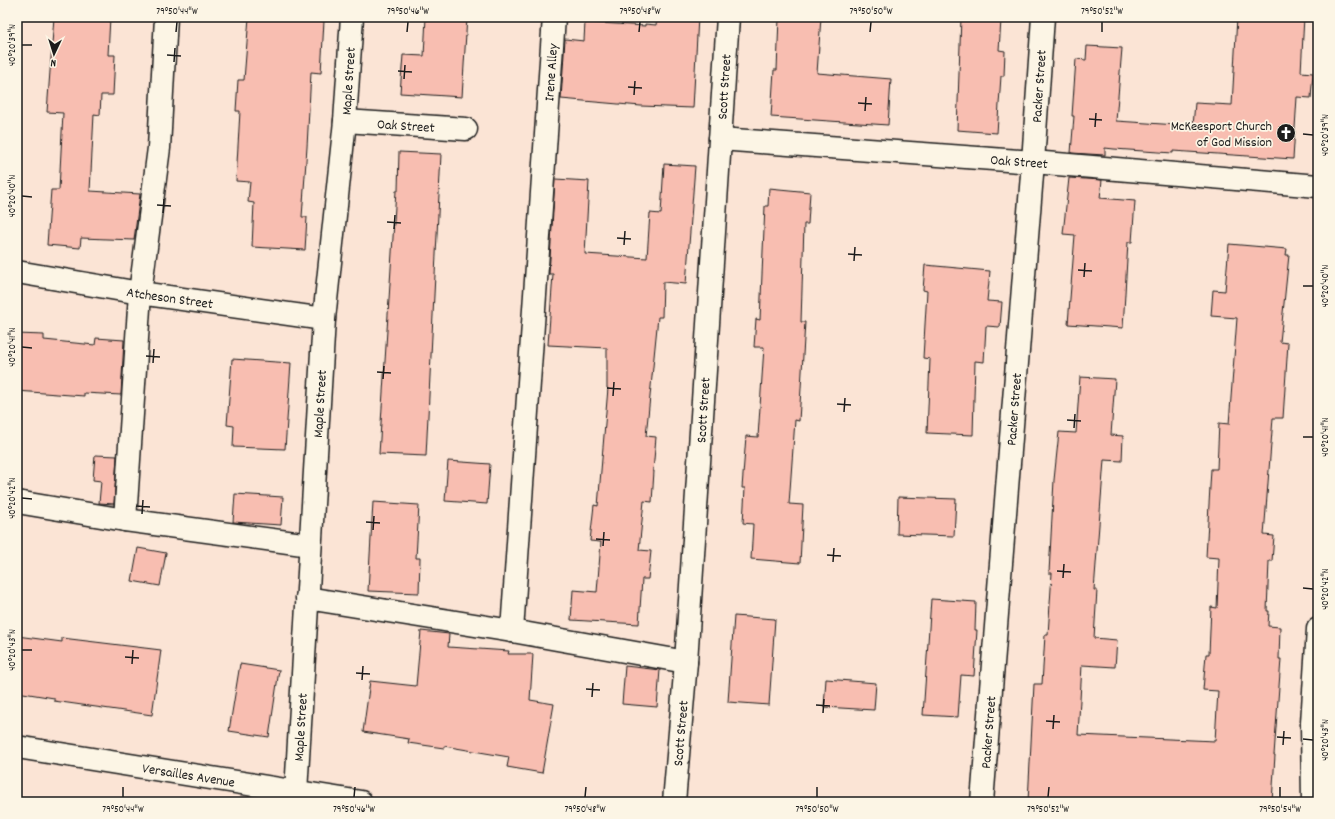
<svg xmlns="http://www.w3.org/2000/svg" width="1335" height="819" font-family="Dekko,sans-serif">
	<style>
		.building { fill: #f8beb1; stroke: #1c1c1c }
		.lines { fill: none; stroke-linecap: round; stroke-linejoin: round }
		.minor-casing { stroke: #1c1c1c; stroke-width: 25 }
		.minor { stroke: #fcf5e5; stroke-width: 22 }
		.ticks { fill: none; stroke: #1c1c1c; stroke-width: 1.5 }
		.labels { text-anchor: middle; stroke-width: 3.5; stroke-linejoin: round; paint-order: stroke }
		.street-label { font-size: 14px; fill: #1c1c1c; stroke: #fcf5e5 }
		.poi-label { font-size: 14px; fill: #1c1c1c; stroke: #fcf5e5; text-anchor: end }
		.neatline { fill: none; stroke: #1c1c1c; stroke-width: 1.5 }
		.ticks-label { font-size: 10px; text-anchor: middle; fill: #1c1c1c }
	</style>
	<rect width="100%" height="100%" fill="#fbe4d5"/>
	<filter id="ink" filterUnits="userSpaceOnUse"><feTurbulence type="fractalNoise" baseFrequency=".025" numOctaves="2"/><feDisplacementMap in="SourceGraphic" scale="8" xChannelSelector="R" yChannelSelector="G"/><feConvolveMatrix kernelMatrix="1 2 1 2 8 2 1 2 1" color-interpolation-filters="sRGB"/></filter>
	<g filter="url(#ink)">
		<path class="building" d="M54,17H110L108,55H115L113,95H101L100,115L94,114L90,191L140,194L134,240L81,238L80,248L47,245L51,190H59L63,113L47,112Z
			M249,17L324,21L321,73L311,72L307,147L302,217H307L305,250L252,247L254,203L248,202L250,182L236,181L240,111H236L238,80H244Z
			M426,17H467L462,97L400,93L403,55L424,56Z
			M657,17H698L693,108L641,106L561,99L565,39L584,41L585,22L645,26V24L656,25Z
			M779,17H821L817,73L891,79L888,125L771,117L774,70H777Z
			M961,17L1001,20L999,50L1005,51L1004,76H1001L997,133L957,130Z
			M1237,17H1304L1301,72L1313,73L1311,98L1297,97L1293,159L1173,151V153L1114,149L1105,148V155L1071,153L1074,116H1072L1076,59L1086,60L1087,46L1122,48L1116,121L1193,126L1195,103L1232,105Z
			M399,152L441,154L426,456L379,454L396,191H398Z
			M664,164L695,166L686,284L663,282L662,317H658L646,436L656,437L653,471H654L652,502L644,501L639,550L651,551L648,579H642L639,624L571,620L573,590L597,592L601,542L590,541L594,505L598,506L608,388H607V348L548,345L553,274H549L555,179L589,181L585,254L647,258L650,213L661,214Z
			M1069,178L1102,180L1100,198L1135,201L1132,242H1128L1123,328L1068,324L1075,235L1063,234Z
			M769,188L810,192L808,224H804L801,322H805L799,421L795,420L789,504L803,505L800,563L751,559L753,524L743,523L745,488H742L746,436L758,437L764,347H754L756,319L760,320L765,206H768Z
			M1229,244L1287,249L1286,255H1289L1280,342L1288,343L1283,418H1273L1264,535L1274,536L1272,561H1269L1267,611H1269L1268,626L1280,627L1279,659H1281L1274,755H1275L1272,802H1028L1034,684H1042L1045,635H1048L1052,573H1049L1054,480L1059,432L1076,433L1080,377L1115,379L1111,435L1123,436L1122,461L1104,460L1094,590H1097L1094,638L1117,640L1115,667L1082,665L1078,735L1215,741L1218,691L1203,690L1206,654H1209L1211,607L1217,608L1219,558L1206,557L1211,469H1217L1219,423L1229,424L1237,318L1211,316L1213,290L1225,291Z
			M925,265L990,271L987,301L1002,302L1000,327L986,326L984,362L975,361L973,435L927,433L930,359L923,358L927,291L923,290Z
			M17,334L44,335V340L95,345L96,338L124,340L121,395L84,393V396L17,391Z
			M232,359L291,363L285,449L233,447L234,426L227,425Z
			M95,455L117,456L114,504L99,503L101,481L93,480Z
			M448,461L490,464L487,504L445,501Z
			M235,494L283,497L281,525L233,522Z
			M898,497L956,499L954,536L897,534Z
			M373,502L419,505L416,558H420L419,593L368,591Z
			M138,548L166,553L160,586L132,581Z
			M931,599L976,602L975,630H977L974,676L961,675L958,717L923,715Z
			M734,616L775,619L769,705L728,702Z
			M421,631L449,634L448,647L509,651L508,654H533L530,700L554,704L542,773L507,767L509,757L444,746V748L408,743L409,739L363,732L370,681L416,686Z
			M17,636L62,642V638L161,650L152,715L54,701V698L17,692Z
			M240,664L279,670L269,737L229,731Z
			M625,666L660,670L657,707L622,704Z
			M826,679L876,683L874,710L824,707Z"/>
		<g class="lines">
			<defs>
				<g id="minor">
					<path id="s1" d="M345,121L466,129"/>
					<path id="s2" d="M720,139L1033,162L1318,186"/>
					<path id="s3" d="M17,272L140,293L324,319"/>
					<path d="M17,502L125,520L310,545"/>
					<path d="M125,520L140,293L159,148L166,17"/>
					<path d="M307,598L512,631L686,662"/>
					<path id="s4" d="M512,631L554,17"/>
					<path id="s5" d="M17,747L361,802"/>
					<path id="s6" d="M296,792L324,319L345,121L352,17"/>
					<path id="s7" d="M674,802L686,662L728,17"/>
					<path id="s8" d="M982,802L1033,162L1043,17"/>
					<path d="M1313,802L1312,723L1318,629"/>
				</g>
			</defs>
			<use href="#minor" class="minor-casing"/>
			<use href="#minor" class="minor"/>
		</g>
	</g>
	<path class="ticks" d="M176,32L177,22M407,32L408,22M639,32L640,22M870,32L871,22M1102,32V22M22,45H32M167,55L181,56M174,62L175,48M398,71L412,72M404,79L405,65M628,87L642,88M634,95L635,81M858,103L872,104M865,111L866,97M1089,119L1102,120M1095,127L1096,113M1303,134L1313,135M22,196L32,197M157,205L171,206M163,213L164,199M387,222L401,223M394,229L395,215M617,238L631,239M624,245L625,231M848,254L862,255M854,261L855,247M1078,270L1092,271M1084,277L1085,263M1303,286H1313M22,347L32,348M146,356L160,357M153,363L154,349M377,372L391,373M383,379L384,366M607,388L621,389M613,396L614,382M837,404L851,405M844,412L845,398M1067,420L1081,421M1074,428L1075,414M1303,437H1313M22,498L32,499M136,506L150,507M142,514L143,500M366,522L380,523M373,530L374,516M596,539L610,540M603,546L604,532M827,555L841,556M833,562L834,548M1057,571L1071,572M1063,578L1064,564M1303,588L1313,589M22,650H32M125,657L139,658M132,664L133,650M356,673L370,674M362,680L363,666M586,689L600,690M592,697L593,683M816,705L830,706M823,713L824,699M1046,721L1060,722M1053,729L1054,715M1277,737L1291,738M1303,739L1313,740M1283,745L1284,731M123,797V787M354,797L355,787M585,797L586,787M817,797V787M1048,797L1049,787M1280,797V787"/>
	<defs>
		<symbol id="church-disc" viewBox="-11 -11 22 22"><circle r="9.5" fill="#1c1c1c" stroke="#fcf5e5"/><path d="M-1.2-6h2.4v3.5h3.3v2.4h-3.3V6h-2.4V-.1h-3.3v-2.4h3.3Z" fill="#fff"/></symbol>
	</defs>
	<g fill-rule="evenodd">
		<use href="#church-disc" x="1275" y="122" width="22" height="22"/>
	</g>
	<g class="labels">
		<g class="street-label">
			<text dy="5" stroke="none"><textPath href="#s4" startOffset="560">Irene Alley</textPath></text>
			<text dy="5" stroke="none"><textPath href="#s6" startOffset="713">Maple Street</textPath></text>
			<text dy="5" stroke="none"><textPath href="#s7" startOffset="717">Scott Street</textPath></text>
			<text dy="5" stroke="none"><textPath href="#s8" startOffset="718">Packer Street</textPath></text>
			<text dy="5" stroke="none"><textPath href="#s1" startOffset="61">Oak Street</textPath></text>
			<text dy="5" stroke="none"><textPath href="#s2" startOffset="300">Oak Street</textPath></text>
			<text dy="5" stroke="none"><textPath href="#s3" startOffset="155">Atcheson Street</textPath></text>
			<text dy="5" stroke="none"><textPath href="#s6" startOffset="389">Maple Street</textPath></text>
			<text dy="5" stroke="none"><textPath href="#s7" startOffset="393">Scott Street</textPath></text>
			<text dy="5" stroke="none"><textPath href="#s8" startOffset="394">Packer Street</textPath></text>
			<text dy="5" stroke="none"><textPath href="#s6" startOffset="65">Maple Street</textPath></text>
			<text dy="5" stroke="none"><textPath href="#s7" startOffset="69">Scott Street</textPath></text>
			<text dy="5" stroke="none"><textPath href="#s8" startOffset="70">Packer Street</textPath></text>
			<text dy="5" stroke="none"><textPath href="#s5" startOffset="174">Versailles Avenue</textPath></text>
		</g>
		<g class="poi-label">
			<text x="1272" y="130">McKeesport Church<tspan x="1272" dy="16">of God Mission</tspan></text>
		</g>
	</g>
	<rect width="1335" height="819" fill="none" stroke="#fcf5e5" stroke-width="44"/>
	<g transform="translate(54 54) rotate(184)" stroke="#fcf5e5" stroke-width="3" paint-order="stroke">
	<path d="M0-3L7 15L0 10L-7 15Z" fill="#1c1c1c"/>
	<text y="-6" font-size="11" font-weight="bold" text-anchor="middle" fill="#1c1c1c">N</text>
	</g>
	<rect x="22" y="22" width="1291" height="775" class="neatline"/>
	<g class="ticks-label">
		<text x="177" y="14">79°50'44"W</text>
		<text x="408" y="14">79°50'46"W</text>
		<text x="640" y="14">79°50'48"W</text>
		<text x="871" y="14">79°50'50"W</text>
		<text x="1102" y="14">79°50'52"W</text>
		<text transform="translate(11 45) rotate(-90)" y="4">40°20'39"N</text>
		<text transform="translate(1324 135) rotate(-90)" y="4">40°20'39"N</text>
		<text transform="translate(11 196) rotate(-90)" y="4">40°20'40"N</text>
		<text transform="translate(1324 286) rotate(-90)" y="4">40°20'40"N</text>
		<text transform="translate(11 347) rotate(-90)" y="4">40°20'41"N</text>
		<text transform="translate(1324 437) rotate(-90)" y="4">40°20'41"N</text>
		<text transform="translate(11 498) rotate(-90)" y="4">40°20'42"N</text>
		<text transform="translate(1324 589) rotate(-90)" y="4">40°20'42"N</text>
		<text transform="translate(11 650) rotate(-90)" y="4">40°20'43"N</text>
		<text transform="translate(1324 740) rotate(-90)" y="4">40°20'43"N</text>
		<text x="123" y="812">79°50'44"W</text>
		<text x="354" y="812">79°50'46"W</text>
		<text x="585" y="812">79°50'48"W</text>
		<text x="817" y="812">79°50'50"W</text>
		<text x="1048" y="812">79°50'52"W</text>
		<text x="1280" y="812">79°50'54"W</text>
	</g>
</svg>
